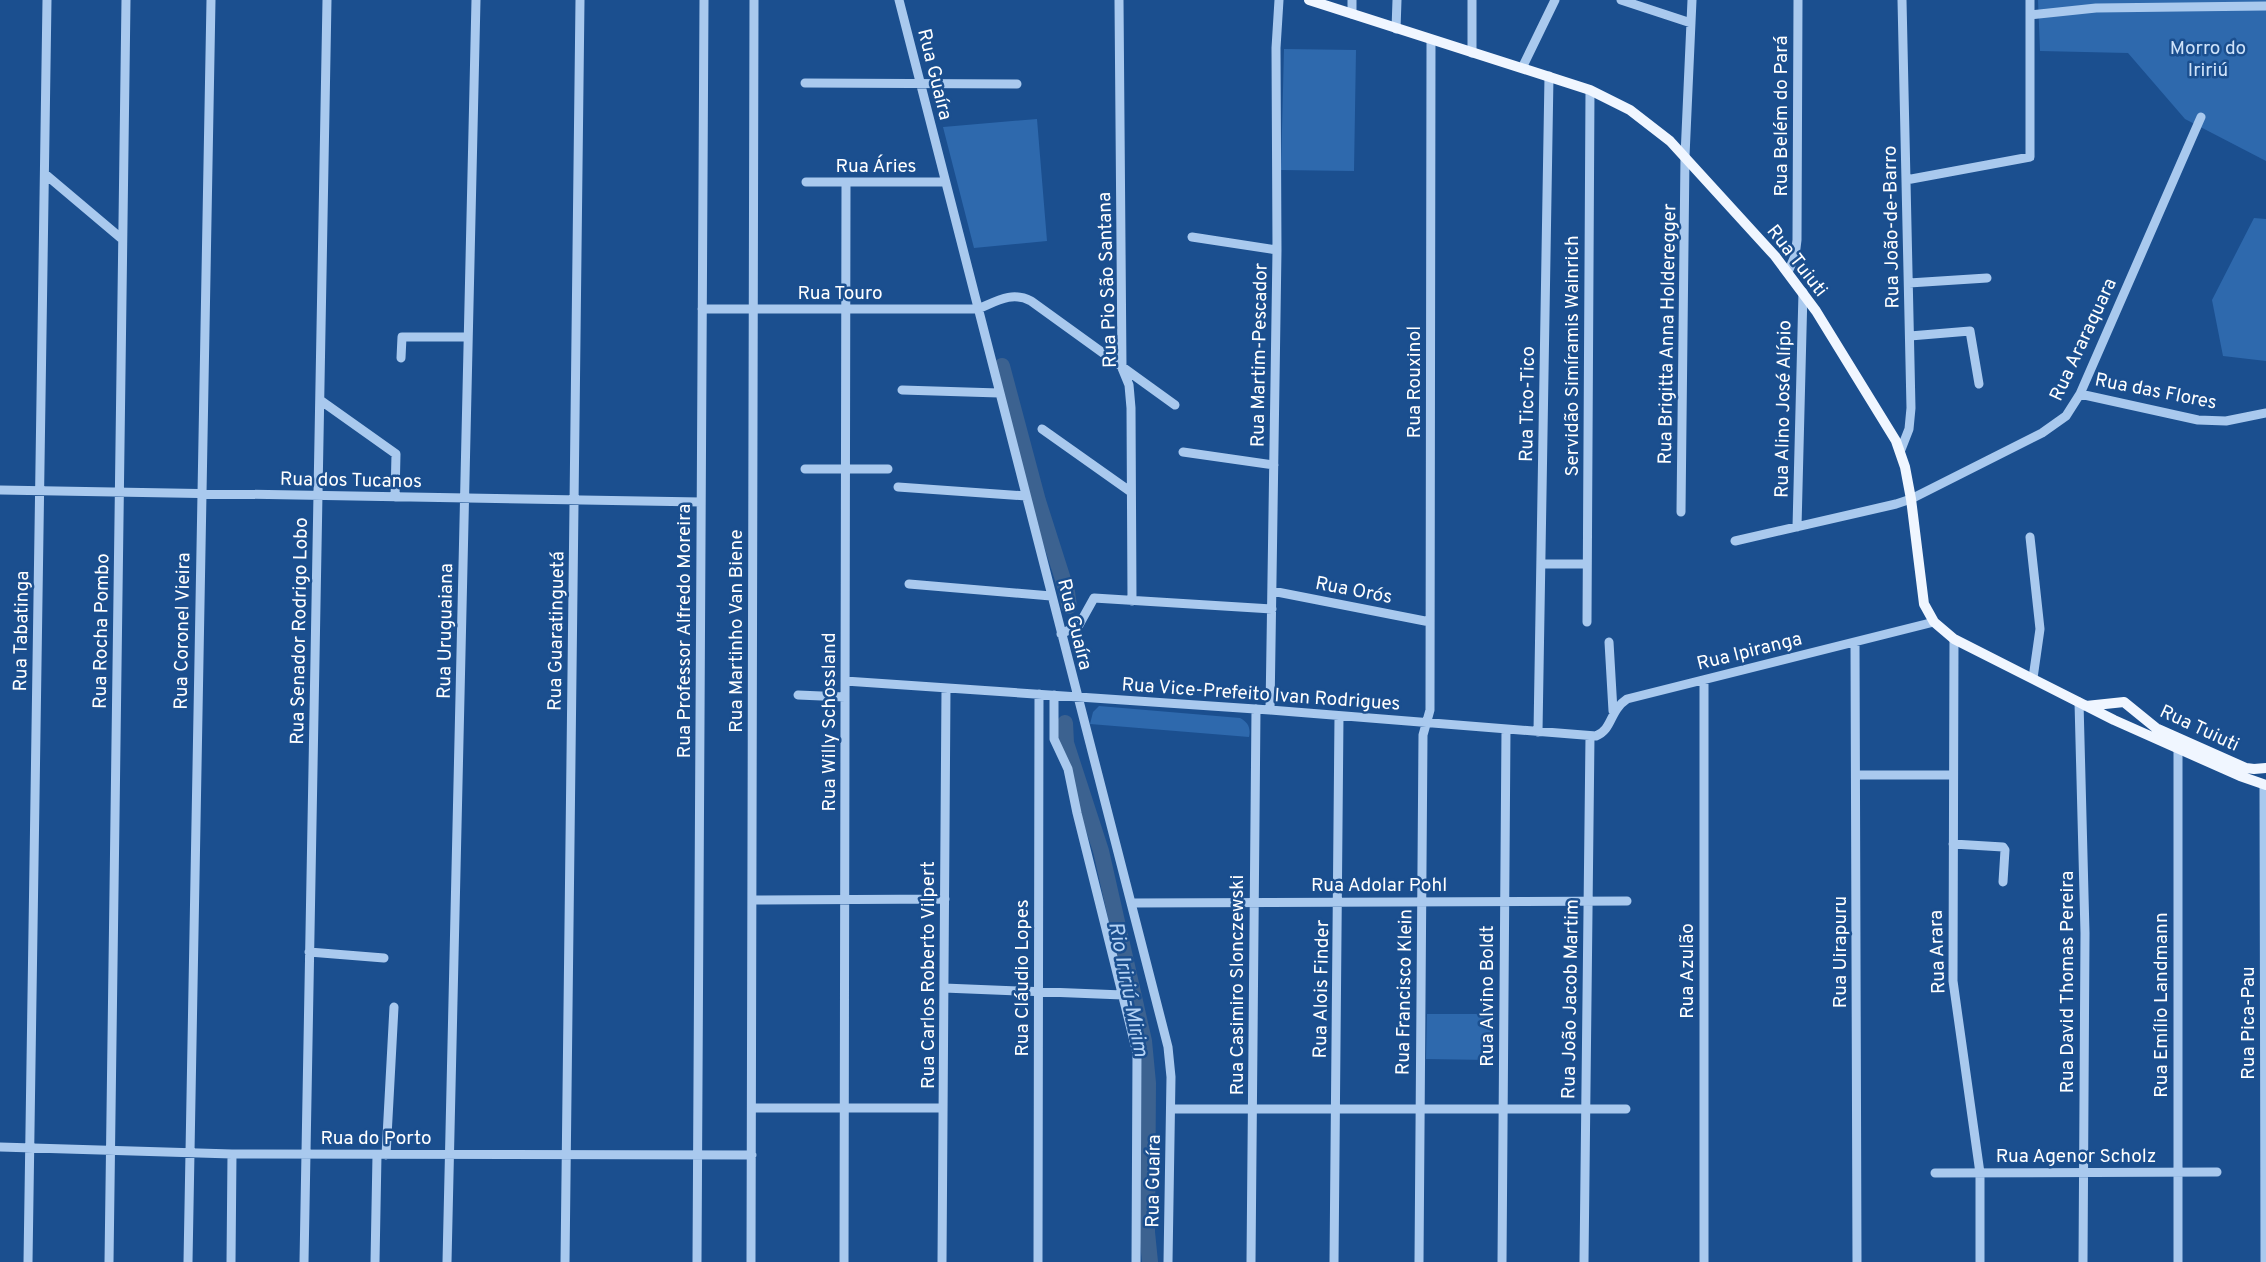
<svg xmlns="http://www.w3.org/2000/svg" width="2266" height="1262" font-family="Overpass,sans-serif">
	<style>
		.green { fill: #2e69ad }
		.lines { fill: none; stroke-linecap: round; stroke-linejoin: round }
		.river { stroke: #3c6290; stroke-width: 16 }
		.minor { stroke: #a9c9ee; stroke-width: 9 }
		.major { stroke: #f0f6ff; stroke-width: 10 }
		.labels { text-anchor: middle; stroke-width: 5; stroke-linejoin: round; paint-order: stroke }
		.park-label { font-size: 19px; fill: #cfe3fa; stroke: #1b4f8f }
		.street-label { font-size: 19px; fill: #fff; stroke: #1b4f8f }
		.water-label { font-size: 21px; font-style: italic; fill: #b5d3f5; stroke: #1b4f8f }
	</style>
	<rect width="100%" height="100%" fill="#1b4f8f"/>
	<path class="green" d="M2038,0H2266V161L2185,119L2128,53L2040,51Z
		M1284,49L1356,50L1354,171L1281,170Z
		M1037,119L1047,241L974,248L943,127Z
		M2254,218L2266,219V361L2223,356L2212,300Z
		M1099,706L1240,718C1248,722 1251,728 1249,737L1090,724L1093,712Z
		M1427,1014H1491L1490,1060L1426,1059Z"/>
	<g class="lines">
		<path class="river" d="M1002,366L1038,501L1067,592L1069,606
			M1065,723L1066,743L1101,851L1144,1041L1148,1083L1147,1232L1150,1262"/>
		<path class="minor" d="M899,0L1168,1047L1171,1077L1168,1262
			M1119,0L1122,368L1129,385L1131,408L1132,601
			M1621,0L1691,23
			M1352,14V0
			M2030,15L2096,8L2266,6
			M1396,29L1397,0
			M1472,53V0
			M1522,68L1555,0
			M805,83L1017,84
			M45,174L122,239
			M1906,180L2030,157V0
			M806,182H945
			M1192,237L1277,250
			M1788,272L1795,256L1797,240L1798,0
			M1909,283L1987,278
			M702,309H978C997,301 1012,291 1031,301L1175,405
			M1910,336L1970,331L1979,384
			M401,358L402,337H468
			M902,390L999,393
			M2080,394L2198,420L2226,421L2266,413
			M320,400L396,454L395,497
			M1042,429L1131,492
			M1183,452L1274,465
			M1900,452L1909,429L1911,408L1902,0
			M805,469H888
			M898,487L1026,496
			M0,490L701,502
			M1681,512L1685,156L1692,0
			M1797,527L1803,292
			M2030,537L2040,629L2033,678
			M1735,541L1896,504L1911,499L2042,433L2066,416L2080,394L2201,117
			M1541,564H1587
			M909,584L1051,596
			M1272,591L1430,622
			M1587,622L1590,90
			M1061,634L1079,625L1094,598L1272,609
			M1954,639L1953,981L1980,1173V1262
			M1609,642L1613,711
			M1855,642L1857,1262
			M845,681L1270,710L1596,736C1613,729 1609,711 1627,699L1934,622
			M798,695L845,697
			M1054,695V739L1068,769L1077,813L1137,1053L1136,1262
			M2079,702L2085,933L2083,1262
			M1270,710L1277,250L1276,48L1279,0
			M1538,732L1549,76
			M2178,748V1262
			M1857,775H1953
			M2264,785L2265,1262
			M1953,844L2003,847L2005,850L2003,882
			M752,900L945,899
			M1131,903L1627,901
			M309,952L384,958
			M944,988L1123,995
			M752,1108H943
			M1171,1109H1626
			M0,1147L232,1154L752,1155
			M386,1155L394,1007
			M1935,1173L2217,1172
			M28,1262L47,0
			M109,1262L126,0
			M188,1262L211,0
			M231,1262L232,1154
			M304,1262L327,0
			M375,1262L377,1155
			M447,1262L476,0
			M565,1262L580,0
			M697,1262L704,0
			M751,1262L754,0
			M844,1262L846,182
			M942,1262L946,688
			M1038,1262L1039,694
			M1251,1262L1256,709
			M1334,1262L1339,716
			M1419,1262L1423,735L1430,710L1431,40
			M1502,1262L1506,729
			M1584,1262L1590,736
			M1704,1262V680"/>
		<path class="major" d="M1309,0L1590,90L1630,110L1670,141L1775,256L1816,311L1896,441L1905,467L1911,499L1924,604L1934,622L1954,639L2114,720L2240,776L2266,785
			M2086,706L2124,702L2156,728L2246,768L2254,769L2266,768"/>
	</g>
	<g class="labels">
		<g class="park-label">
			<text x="2208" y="54">Morro do<tspan x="2208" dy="22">Iririú</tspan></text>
		</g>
		<g class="street-label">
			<text transform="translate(936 74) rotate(76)" y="7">Rua Guaíra</text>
			<text transform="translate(1780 116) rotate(-90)" y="7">Rua Belém do Pará</text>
			<text x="876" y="172">Rua Áries</text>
			<text transform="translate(1890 227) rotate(-91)" y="7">Rua João-de-Barro</text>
			<text transform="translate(1798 260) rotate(52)" y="7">Rua Tuiuti</text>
			<text transform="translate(1106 280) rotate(-92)" y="7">Rua Pio São Santana</text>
			<text x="840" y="299">Rua Touro</text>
			<text transform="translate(1666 334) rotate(-89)" y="7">Rua Brigitta Anna Holderegger</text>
			<text transform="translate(2082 339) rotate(-65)" y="7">Rua Araraquara</text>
			<text transform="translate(1258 355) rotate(-89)" y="7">Rua Martim-Pescador</text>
			<text transform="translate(1571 356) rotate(-90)" y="7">Servidão Simíramis Wainrich</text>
			<text transform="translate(1413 382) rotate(-90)" y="7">Rua Rouxinol</text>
			<text transform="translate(2156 390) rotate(11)" y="7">Rua das Flores</text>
			<text transform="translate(1526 404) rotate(-89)" y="7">Rua Tico-Tico</text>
			<text transform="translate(1782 409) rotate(-89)" y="7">Rua Alino José Alípio</text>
			<text transform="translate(351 479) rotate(1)" y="7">Rua dos Tucanos</text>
			<text transform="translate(1354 589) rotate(11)" y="7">Rua Orós</text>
			<text transform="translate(1076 624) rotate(76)" y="7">Rua Guaíra</text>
			<text transform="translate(20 631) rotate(-89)" y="7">Rua Tabatinga</text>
			<text transform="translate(100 631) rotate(-89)" y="7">Rua Rocha Pombo</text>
			<text transform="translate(181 631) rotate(-89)" y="7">Rua Coronel Vieira</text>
			<text transform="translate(298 631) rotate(-89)" y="7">Rua Senador Rodrigo Lobo</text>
			<text transform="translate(444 631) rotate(-89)" y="7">Rua Uruguaiana</text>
			<text transform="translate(555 631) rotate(-89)" y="7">Rua Guaratinguetá</text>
			<text transform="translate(683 631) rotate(-90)" y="7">Rua Professor Alfredo Moreira</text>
			<text transform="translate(735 631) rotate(-90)" y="7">Rua Martinho Van Biene</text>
			<text transform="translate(1749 650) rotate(-14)" y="7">Rua Ipiranga</text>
			<text transform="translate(1261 693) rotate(4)" y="7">Rua Vice-Prefeito Ivan Rodrigues</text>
			<text transform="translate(828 722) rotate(-90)" y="7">Rua Willy Schossland</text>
			<text transform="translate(2200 727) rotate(25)" y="7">Rua Tuiuti</text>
			<text x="1379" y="891">Rua Adolar Pohl</text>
			<text transform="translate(1839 952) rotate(-90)" y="7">Rua Uirapuru</text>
			<text transform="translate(1936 952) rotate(-92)" y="7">Rua Arara</text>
			<text transform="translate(1686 971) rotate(-90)" y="7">Rua Azulão</text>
			<text transform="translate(927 975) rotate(-90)" y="7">Rua Carlos Roberto Vilpert</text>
			<text transform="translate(1021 978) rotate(-90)" y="7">Rua Cláudio Lopes</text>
			<text transform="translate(2066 982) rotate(-90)" y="7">Rua David Thomas Pereira</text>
			<text transform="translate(1236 985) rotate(-90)" y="7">Rua Casimiro Slonczewski</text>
			<text transform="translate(1320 989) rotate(-89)" y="7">Rua Alois Finder</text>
			<text transform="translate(1403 992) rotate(-89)" y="7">Rua Francisco Klein</text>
			<text transform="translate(1486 996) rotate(-90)" y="7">Rua Alvino Boldt</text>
			<text transform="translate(1569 999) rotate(-89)" y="7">Rua João Jacob Martim</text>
			<text transform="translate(2160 1005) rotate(-90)" y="7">Rua Emílio Landmann</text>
			<text transform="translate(2247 1023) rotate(-90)" y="7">Rua Pica-Pau</text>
			<text x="376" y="1144">Rua do Porto</text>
			<text x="2076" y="1162">Rua Agenor Scholz</text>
			<text transform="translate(1152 1181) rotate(-89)" y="7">Rua Guaíra</text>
		</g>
		<g class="water-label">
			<text transform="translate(1129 989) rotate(79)" y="7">Rio Iririú-Mirim</text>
		</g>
	</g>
</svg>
